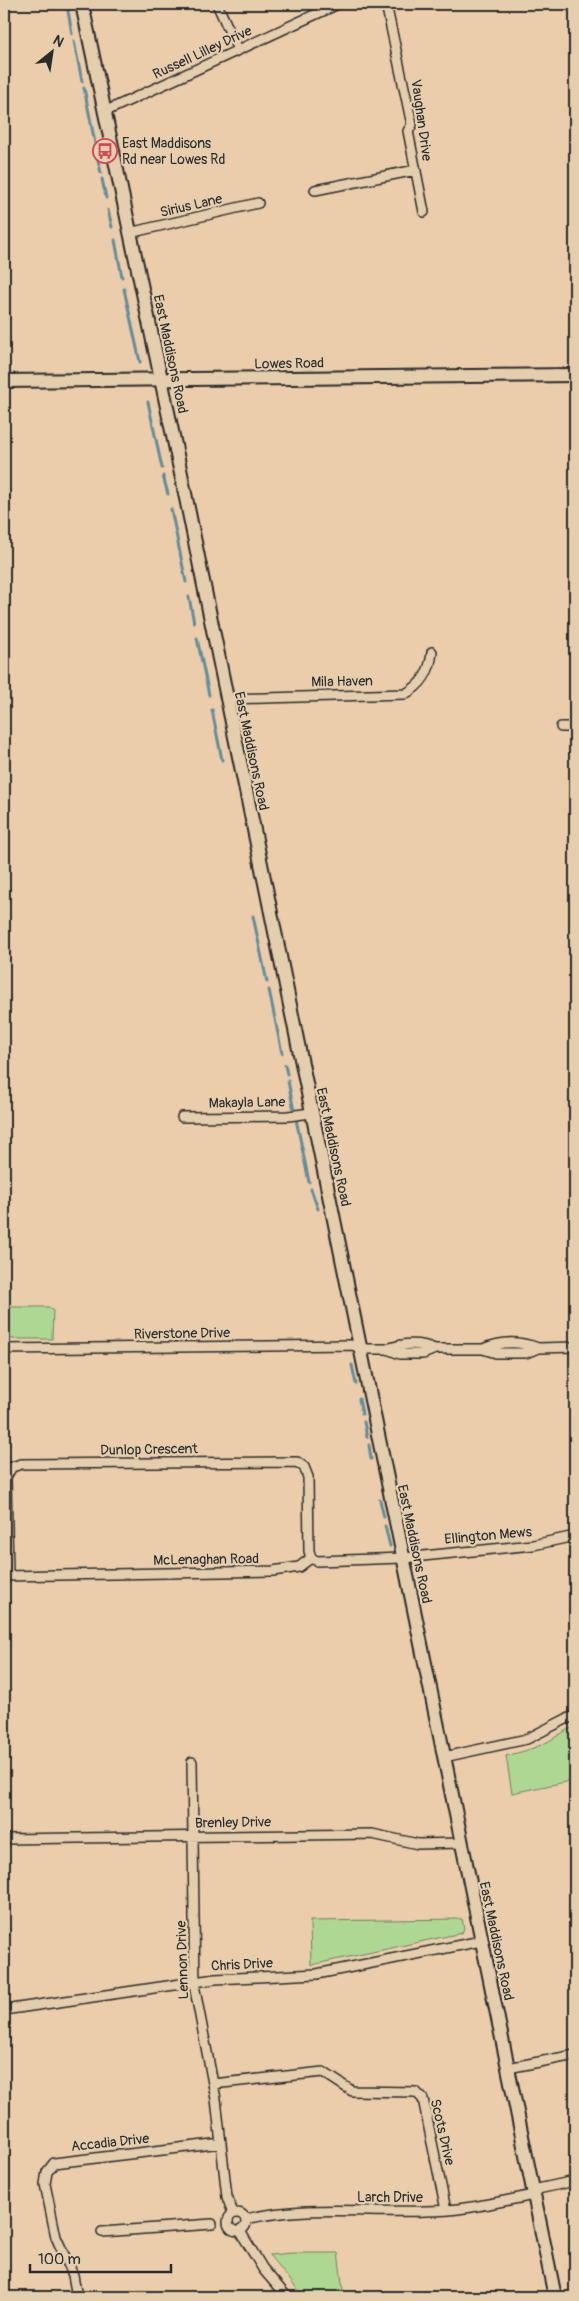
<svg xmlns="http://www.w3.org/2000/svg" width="579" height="2301" font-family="Pangolin,sans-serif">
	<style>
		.green { fill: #afd794; stroke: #6d8160 }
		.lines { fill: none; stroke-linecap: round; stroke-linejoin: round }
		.stream { stroke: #608d9b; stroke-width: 3 }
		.street-casing { stroke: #2b2b2b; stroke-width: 12 }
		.secondary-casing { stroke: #2b2b2b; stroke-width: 16 }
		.street { stroke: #e5ceae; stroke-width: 9 }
		.secondary { stroke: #e5ceae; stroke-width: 12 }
		.labels { text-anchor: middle; stroke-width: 4.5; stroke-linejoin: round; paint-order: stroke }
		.street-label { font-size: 14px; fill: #2b2b2b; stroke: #e5ceae }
		.poi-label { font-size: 14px; fill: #2b2b2b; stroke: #e5ceae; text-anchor: start }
	</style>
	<rect width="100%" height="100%" fill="#ebcdac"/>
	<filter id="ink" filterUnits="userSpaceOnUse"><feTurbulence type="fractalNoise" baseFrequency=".02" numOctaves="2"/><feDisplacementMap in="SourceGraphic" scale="10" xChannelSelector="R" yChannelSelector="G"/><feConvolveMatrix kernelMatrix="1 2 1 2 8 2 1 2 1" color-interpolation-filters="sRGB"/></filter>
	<g filter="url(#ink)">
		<path class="green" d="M4,1307H49L53,1311L52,1339H4Z
			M575,1727V1780L512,1793L506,1756C520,1752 534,1749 547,1742C557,1737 564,1730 575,1727Z
			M462,1919L464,1928L462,1933L311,1965L310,1921Z
			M292,2253H338L344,2297H304L269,2255Z"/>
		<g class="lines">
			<path class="stream" d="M67,5L72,34
				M74,41L82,81
				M84,88L95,143
				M96,151L101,173
				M102,179L106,198
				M108,210L112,227
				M115,240L122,277
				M124,289L140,362
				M148,402L162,468
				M163,476L168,494
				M171,509L186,582
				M189,597L194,623
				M197,638L209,695
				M212,710L222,760
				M253,916L267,982
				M269,990L282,1053
				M285,1065L287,1074
				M288,1081L294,1111
				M296,1119L309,1182
				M311,1189L318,1209
				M352,1365L356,1384
				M359,1399L362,1414
				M364,1422L367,1437
				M369,1445L371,1459
				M380,1500L384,1517
				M385,1526L390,1546"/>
			<defs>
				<path id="street" d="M217,4L238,50
					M386,4L412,125L408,131L424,212
					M104,112L338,4
					M315,190L416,170
					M129,233L258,203
					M226,699L405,694C422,685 430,672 432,652
					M561,727H575
					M182,1117L288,1116L311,1113
					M4,1349L351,1345L367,1349H387L400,1354H423L435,1349H483L496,1353H526L538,1348L575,1347
					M387,1349C403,1343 419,1342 435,1349
					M483,1349C501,1341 520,1341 538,1348
					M311,1558L317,1561L403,1558L533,1545L575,1536
					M4,1576L273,1571L299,1567L311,1558
					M8,1576L6,1477L12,1467L21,1464L297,1462L304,1467L308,1477L309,1551L311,1558
					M444,1757L527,1739L566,1719L575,1716
					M192,1762L195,1990L216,2099L227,2197L233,2213
					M4,1839L372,1834L418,1844L461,1843
					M4,2010L215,1979L317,1974L481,1941
					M508,2068L575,2055
					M213,2084L323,2072L352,2091L416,2092L423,2099L446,2210
					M533,2190L575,2181
					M228 2222a9 9 0 1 1 18 0a9 9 0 1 1-18 0Z
					M246,2219C305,2205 365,2213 425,2211C462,2211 498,2202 534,2195
					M240,2231L263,2269L287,2297
					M102,2232L212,2224
					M77,2297L73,2275L56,2237L45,2184L47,2172L54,2163L221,2143"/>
				<path id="secondary" d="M82,4L180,469L555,2297
					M4,381L575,375"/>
			</defs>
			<use href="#street" class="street-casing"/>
			<use href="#secondary" class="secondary-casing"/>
			<use href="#street" class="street"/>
			<use href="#secondary" class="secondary"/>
		</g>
	</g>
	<defs>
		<symbol id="bus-ring" viewBox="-11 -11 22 22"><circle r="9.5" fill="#e5ceae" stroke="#d1495b" stroke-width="1.5"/><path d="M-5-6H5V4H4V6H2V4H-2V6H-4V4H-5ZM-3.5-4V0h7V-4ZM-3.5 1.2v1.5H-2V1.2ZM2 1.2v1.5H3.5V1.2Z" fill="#d1495b"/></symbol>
	</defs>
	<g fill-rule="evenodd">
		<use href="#bus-ring" x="91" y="137" width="28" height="28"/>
	</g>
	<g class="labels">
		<g class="street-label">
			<text transform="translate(202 52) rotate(-25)" y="5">Russell Lilley Drive</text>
			<text transform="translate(422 120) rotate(82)" y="5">Vaughan Drive</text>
			<text transform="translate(191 205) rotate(-13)" y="5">Sirius Lane</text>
			<text transform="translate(171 354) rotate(78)" y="5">East Maddisons Road</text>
			<text transform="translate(289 363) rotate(-1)" y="5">Lowes Road</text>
			<text transform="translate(342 681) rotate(-1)" y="5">Mila Haven</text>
			<text transform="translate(252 751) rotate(78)" y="5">East Maddisons Road</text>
			<text transform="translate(247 1102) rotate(-1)" y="5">Makayla Lane</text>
			<text transform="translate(334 1147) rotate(78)" y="5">East Maddisons Road</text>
			<text transform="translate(182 1333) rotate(-1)" y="5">Riverstone Drive</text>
			<text transform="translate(149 1449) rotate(-1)" y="5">Dunlop Crescent</text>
			<text transform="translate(488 1535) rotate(-5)" y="5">Ellington Mews</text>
			<text transform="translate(415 1544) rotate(78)" y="5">East Maddisons Road</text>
			<text transform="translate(206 1559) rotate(-1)" y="5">McLenaghan Road</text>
			<text transform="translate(233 1822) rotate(-1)" y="5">Brenley Drive</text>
			<text transform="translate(497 1941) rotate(78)" y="5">East Maddisons Road</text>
			<text transform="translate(182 1960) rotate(-92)" y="5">Lennon Drive</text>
			<text transform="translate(242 1964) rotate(-3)" y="5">Chris Drive</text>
			<text transform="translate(443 2132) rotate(77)" y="5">Scots Drive</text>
			<text transform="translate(110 2142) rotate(-6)" y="5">Accadia Drive</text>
			<text x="390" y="2202">Larch Drive</text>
		</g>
		<g class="poi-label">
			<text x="122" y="148">East Maddisons<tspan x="122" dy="16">Rd near Lowes Rd</tspan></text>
		</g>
	</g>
	<rect width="579" height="2301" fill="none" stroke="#e5ceae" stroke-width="20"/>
	<rect x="10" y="10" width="559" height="2281" fill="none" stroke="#2b2b2b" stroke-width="2" filter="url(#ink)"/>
	<g transform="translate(52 52) rotate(30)" stroke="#e5ceae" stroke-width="4" paint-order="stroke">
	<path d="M0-4L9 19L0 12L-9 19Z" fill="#2b2b2b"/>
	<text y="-8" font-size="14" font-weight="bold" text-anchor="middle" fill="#2b2b2b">N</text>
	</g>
	<path d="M30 2264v8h141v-8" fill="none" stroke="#2b2b2b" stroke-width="2.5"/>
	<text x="38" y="2264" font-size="15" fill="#2b2b2b" stroke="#e5ceae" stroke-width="4" paint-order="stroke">100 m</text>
</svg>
